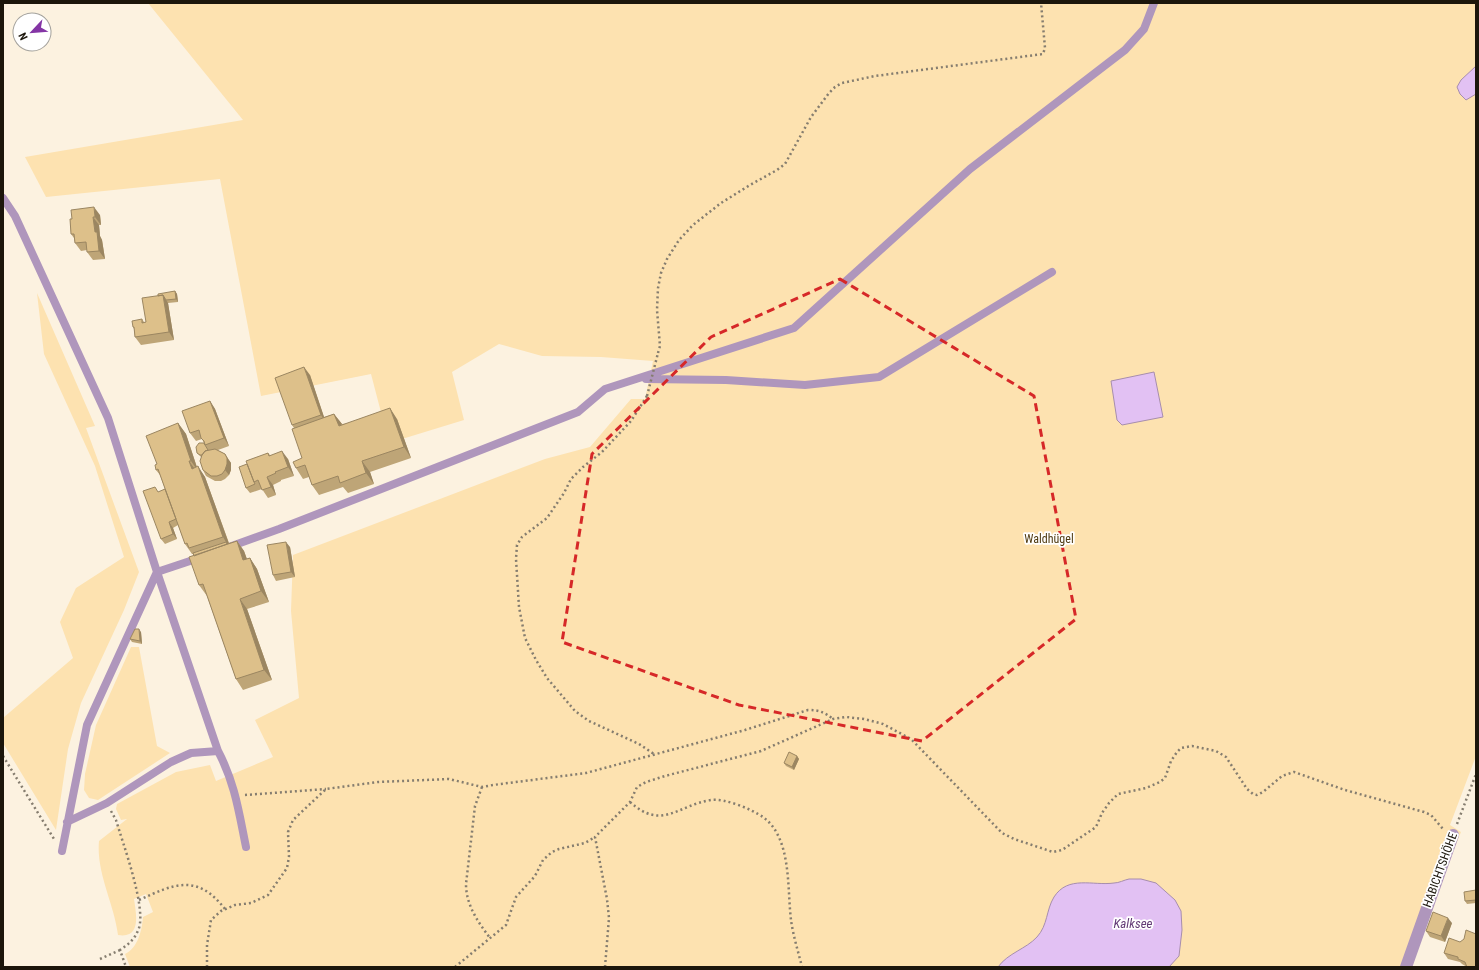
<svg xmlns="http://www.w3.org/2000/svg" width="1479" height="970" font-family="'Roboto Condensed',sans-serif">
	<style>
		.green { fill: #fde2b0 }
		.water { fill: #e2c1f3; stroke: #a78ead }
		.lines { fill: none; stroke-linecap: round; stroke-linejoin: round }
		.path { stroke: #857d6f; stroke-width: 2.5; stroke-dasharray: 2 3; stroke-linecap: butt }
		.lane { stroke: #af96bc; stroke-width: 8 }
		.street { stroke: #af96bc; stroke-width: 12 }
		.path-bridge { stroke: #857d6f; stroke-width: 2.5; stroke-dasharray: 2 3; stroke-linecap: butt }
		.wall { fill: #bea577 }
		.shaded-wall { fill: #9b8661 }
		.building { fill: #ddc08a; stroke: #9b8661 }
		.marked { fill: none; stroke: #d62828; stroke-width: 3; stroke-dasharray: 8 5; stroke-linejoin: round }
		.labels { text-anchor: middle; stroke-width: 3.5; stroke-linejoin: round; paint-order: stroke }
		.park-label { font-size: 12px; fill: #4f3a10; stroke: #fff }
		.street-label { font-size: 12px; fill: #1c160b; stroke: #fff }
		.water-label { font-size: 13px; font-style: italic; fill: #633a76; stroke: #fff }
	</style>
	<rect width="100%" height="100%" fill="#fcf2e0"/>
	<path class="green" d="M148,3H1476V756L1450,825L1461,832L1406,967H130L125,954C138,948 142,930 143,917L153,912L146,894L134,899C136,913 142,939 118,935C114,903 96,873 99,841L127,819L121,820L116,809L117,804L176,772L210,765L216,781L273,757L255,720L299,698L291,611L293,555L545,459L590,447L631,399H645L653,361L601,357L542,356L499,344L452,372L464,420L389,443L371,374L261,396L220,179L46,197L25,157L243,120Z
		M37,293L95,426L86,428L139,572L124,610L81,703L68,749L56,830L3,743V718L73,658L60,622L76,588L124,557L95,466L44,354Z
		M131,647H139L157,746L170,753L98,800L89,798L84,790L85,774L96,725Z"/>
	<path class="water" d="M1476,66V94L1466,100L1460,94L1457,87L1461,80Z
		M1154,372L1163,417L1122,425L1117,420L1111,381Z
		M1129,879H1141L1156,883L1175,900L1181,911L1182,930L1179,956L1169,967H998C1008,953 1026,949 1037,937C1048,925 1046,910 1054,897C1068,875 1093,886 1114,883C1119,883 1124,880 1129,879Z"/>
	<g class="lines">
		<path class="path" d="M658,353L660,346L657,310L658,288L661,273L667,259L679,240L693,225L721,203L750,185L777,170L785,164L811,117L829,93L835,87L842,83L875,76L1043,54L1045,48L1041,3
			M647,396L631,421L602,452L583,467L571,479L564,493L547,518L522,537L517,545L516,559L519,607L525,638L536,660L547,678L575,711L589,721L639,744L654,754
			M3,756L54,839
			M482,787L475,806L466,884C466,905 478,922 490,938
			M245,795L326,789
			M630,802C662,831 678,805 711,800C725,798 751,809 763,817C792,838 787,888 791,920C793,935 798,951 802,967
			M111,811L116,820C123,844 146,906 139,928C135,939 129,944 120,950L126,967
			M1457,824L1476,774
			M139,900C174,884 197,873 225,909
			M100,959L120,950
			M207,967V945L211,920L221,911L235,905L251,903L268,895L287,868L289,857L288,832L293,820L326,789L378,782L449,779L482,787L493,785L586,773L745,730L808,710C819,710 824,712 833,719
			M455,967L506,925L516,897L535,876L543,860L552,852L559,849L585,843L595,837
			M605,967L609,918L607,899L595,837L630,802L637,787L646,782L665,776L761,751L833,719L846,717L864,719L883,724L911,739L1002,833L1014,839L1053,852L1062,850L1096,827L1102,813L1109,803L1118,794L1146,788L1160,782L1165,778L1171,761L1177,752L1181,748L1192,746L1216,751L1226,757L1247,789L1253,794L1257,795L1263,792L1282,776L1294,772L1345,790L1424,812L1431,815L1443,829"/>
		<path class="lane" d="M3,198L15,216L108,418L157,572L218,751L191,753L171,762L107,803L67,822
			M646,379L726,380L805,385L879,377L1052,272
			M229,547L279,529L578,412L605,389L794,328L970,169L1125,50L1144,29L1154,3
			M218,751C235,783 239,813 246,847
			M62,851L87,725L157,572L199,558"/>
		<path class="street" d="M1406,967L1453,835"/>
		<path class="path-bridge" d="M647,396L658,353"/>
	</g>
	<path class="wall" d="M100,215L101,225H99L100,236L102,240L105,259L93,260L87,252V250L81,251L75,243L74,238L71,234L70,219Z
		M175,291L177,294L178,302L168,303L174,340L141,345L135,337L134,329L133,327L142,319L144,322H146L158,296Z
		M310,375L324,417L334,414L342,424L397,419L411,458L370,472L374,484L348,493L343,487L319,495L312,485L309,477L303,479L296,468L302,458L294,428L292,425Z
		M210,401L215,409L229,446L218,450L225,454L228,459L231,463V470L229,475L225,479L221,481H215L206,476L203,470L201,457L197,453L204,443L202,439L196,441L190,433Z
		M178,423L186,434L197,467L205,477L229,543L237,541L244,551L247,559L250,558L257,569L269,602L247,609L272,680L243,690L236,679L207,596L199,585L193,554H192L185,544L178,525L173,528L177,539L165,544L161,539L159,492L165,489L160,475L156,470L157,464Z
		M268,453L270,455L288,459L294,476L281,480V481L273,485L276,495L268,498L262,489L250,493L246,488L247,464Z
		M290,547L295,577L276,581L273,575Z
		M141,632L142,644L132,642L130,639Z
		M797,756L799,759L794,770L786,766L784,763Z
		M1476,890V903L1467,904L1465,901Z
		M1452,923L1445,942L1430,937L1426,931Z
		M1460,942L1467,967L1462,964L1460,962L1448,959L1444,953Z"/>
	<path class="shaded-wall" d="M94,207L100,215L101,225L95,217Z
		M93,217L99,225L100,236L102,240L105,259L99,251L95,232Z
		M175,291L177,294L178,302L176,299Z
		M163,295L168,303L174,340L169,332Z
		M304,367L310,375L326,423L321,415Z
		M210,401L215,409L229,446L224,438Z
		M390,408L397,419L411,458L404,447Z
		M334,414L342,424L339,426Z
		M178,423L186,434L198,471L191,461Z
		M282,451L288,459L294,476L288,467Z
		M225,454L231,463V470L229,475L225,470Z
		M189,461L197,472L192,469Z
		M362,461L370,472L374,484L366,473Z
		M198,466L205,477L233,555L226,542L223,537Z
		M267,477L273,485L276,495L271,487Z
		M169,522L173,528L177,539L173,534Z
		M237,541L244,551L251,571L243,560Z
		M286,542L290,547L295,577L291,572Z
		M250,558L257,569L269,602L261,591Z
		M240,599L247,609L272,680L264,670Z
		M139,629L141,632L142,644L140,641Z
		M797,756L799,759L794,770L792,767Z
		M1448,918L1452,923L1445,942L1441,936Z"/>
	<path class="building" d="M94,207L95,217H93L95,232H97L99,251L87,252L86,242L75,243L74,234H71L70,219H72L71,210Z
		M175,291L176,299L166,300L163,295L158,296V294Z
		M163,295L169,332L135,337L134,327H133L132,321L142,319V323L146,322L142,298Z
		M304,367L321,415L292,425L275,378Z
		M210,401L224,438L205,445L204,441L201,438L199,430L190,433L182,411Z
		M390,408L404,447L362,461L366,473L340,483L338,476L312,485L305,465L296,468L293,462L302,458L292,429L334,414L339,426Z
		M178,423L191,461H189L192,469L198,466L223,537L189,548L187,543L185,544L158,469L156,470L155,465L157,464L146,436Z
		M199,443H204L205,445L208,450L205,451L202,455H200L197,453L196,447Z
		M215,449L225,454L227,458V464L225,470L222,474L217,476H211L203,470L200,461L202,455L205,451Z
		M282,451L288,467L275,472L276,473L267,477L271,487L262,490L258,480L254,482L246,461L268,453L269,456Z
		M247,464L254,482L255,484L246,488L239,467Z
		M155,487L158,492L165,489L176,519L169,522L173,534L161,539L143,491Z
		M237,541L243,560L250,558L261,591L240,599L264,670L236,679L203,584L199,585L189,557Z
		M226,542L227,544L194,556L193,553Z
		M286,542L291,572L273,575L267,545Z
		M135,629H139L140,641L130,639Z
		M789,752L797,756L792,767L784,763Z
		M1476,890V900L1465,901L1464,892Z
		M1433,912L1448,918L1441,936L1426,931Z
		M1466,930L1476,934V967H1467L1465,962L1458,959V957L1444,953L1449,938L1460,942L1464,939Z"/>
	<path class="marked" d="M840,279L1034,396L1076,619L922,741L739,705L562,642L592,454L711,337Z"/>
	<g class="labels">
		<g class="park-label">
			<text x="1049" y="543">Waldhügel</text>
		</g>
		<g class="street-label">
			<text transform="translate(1440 870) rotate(-70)" y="4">HABICHTSHÖHE</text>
		</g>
		<g class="water-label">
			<text x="1133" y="928">Kalksee</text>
		</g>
	</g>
	<rect width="1479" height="970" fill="none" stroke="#1c160b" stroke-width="8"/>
	<g transform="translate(32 32) rotate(244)"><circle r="19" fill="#ffffff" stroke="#a4a29d"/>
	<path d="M0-3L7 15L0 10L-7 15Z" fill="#8435a5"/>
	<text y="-6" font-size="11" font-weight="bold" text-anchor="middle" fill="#1c160b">N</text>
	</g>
</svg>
